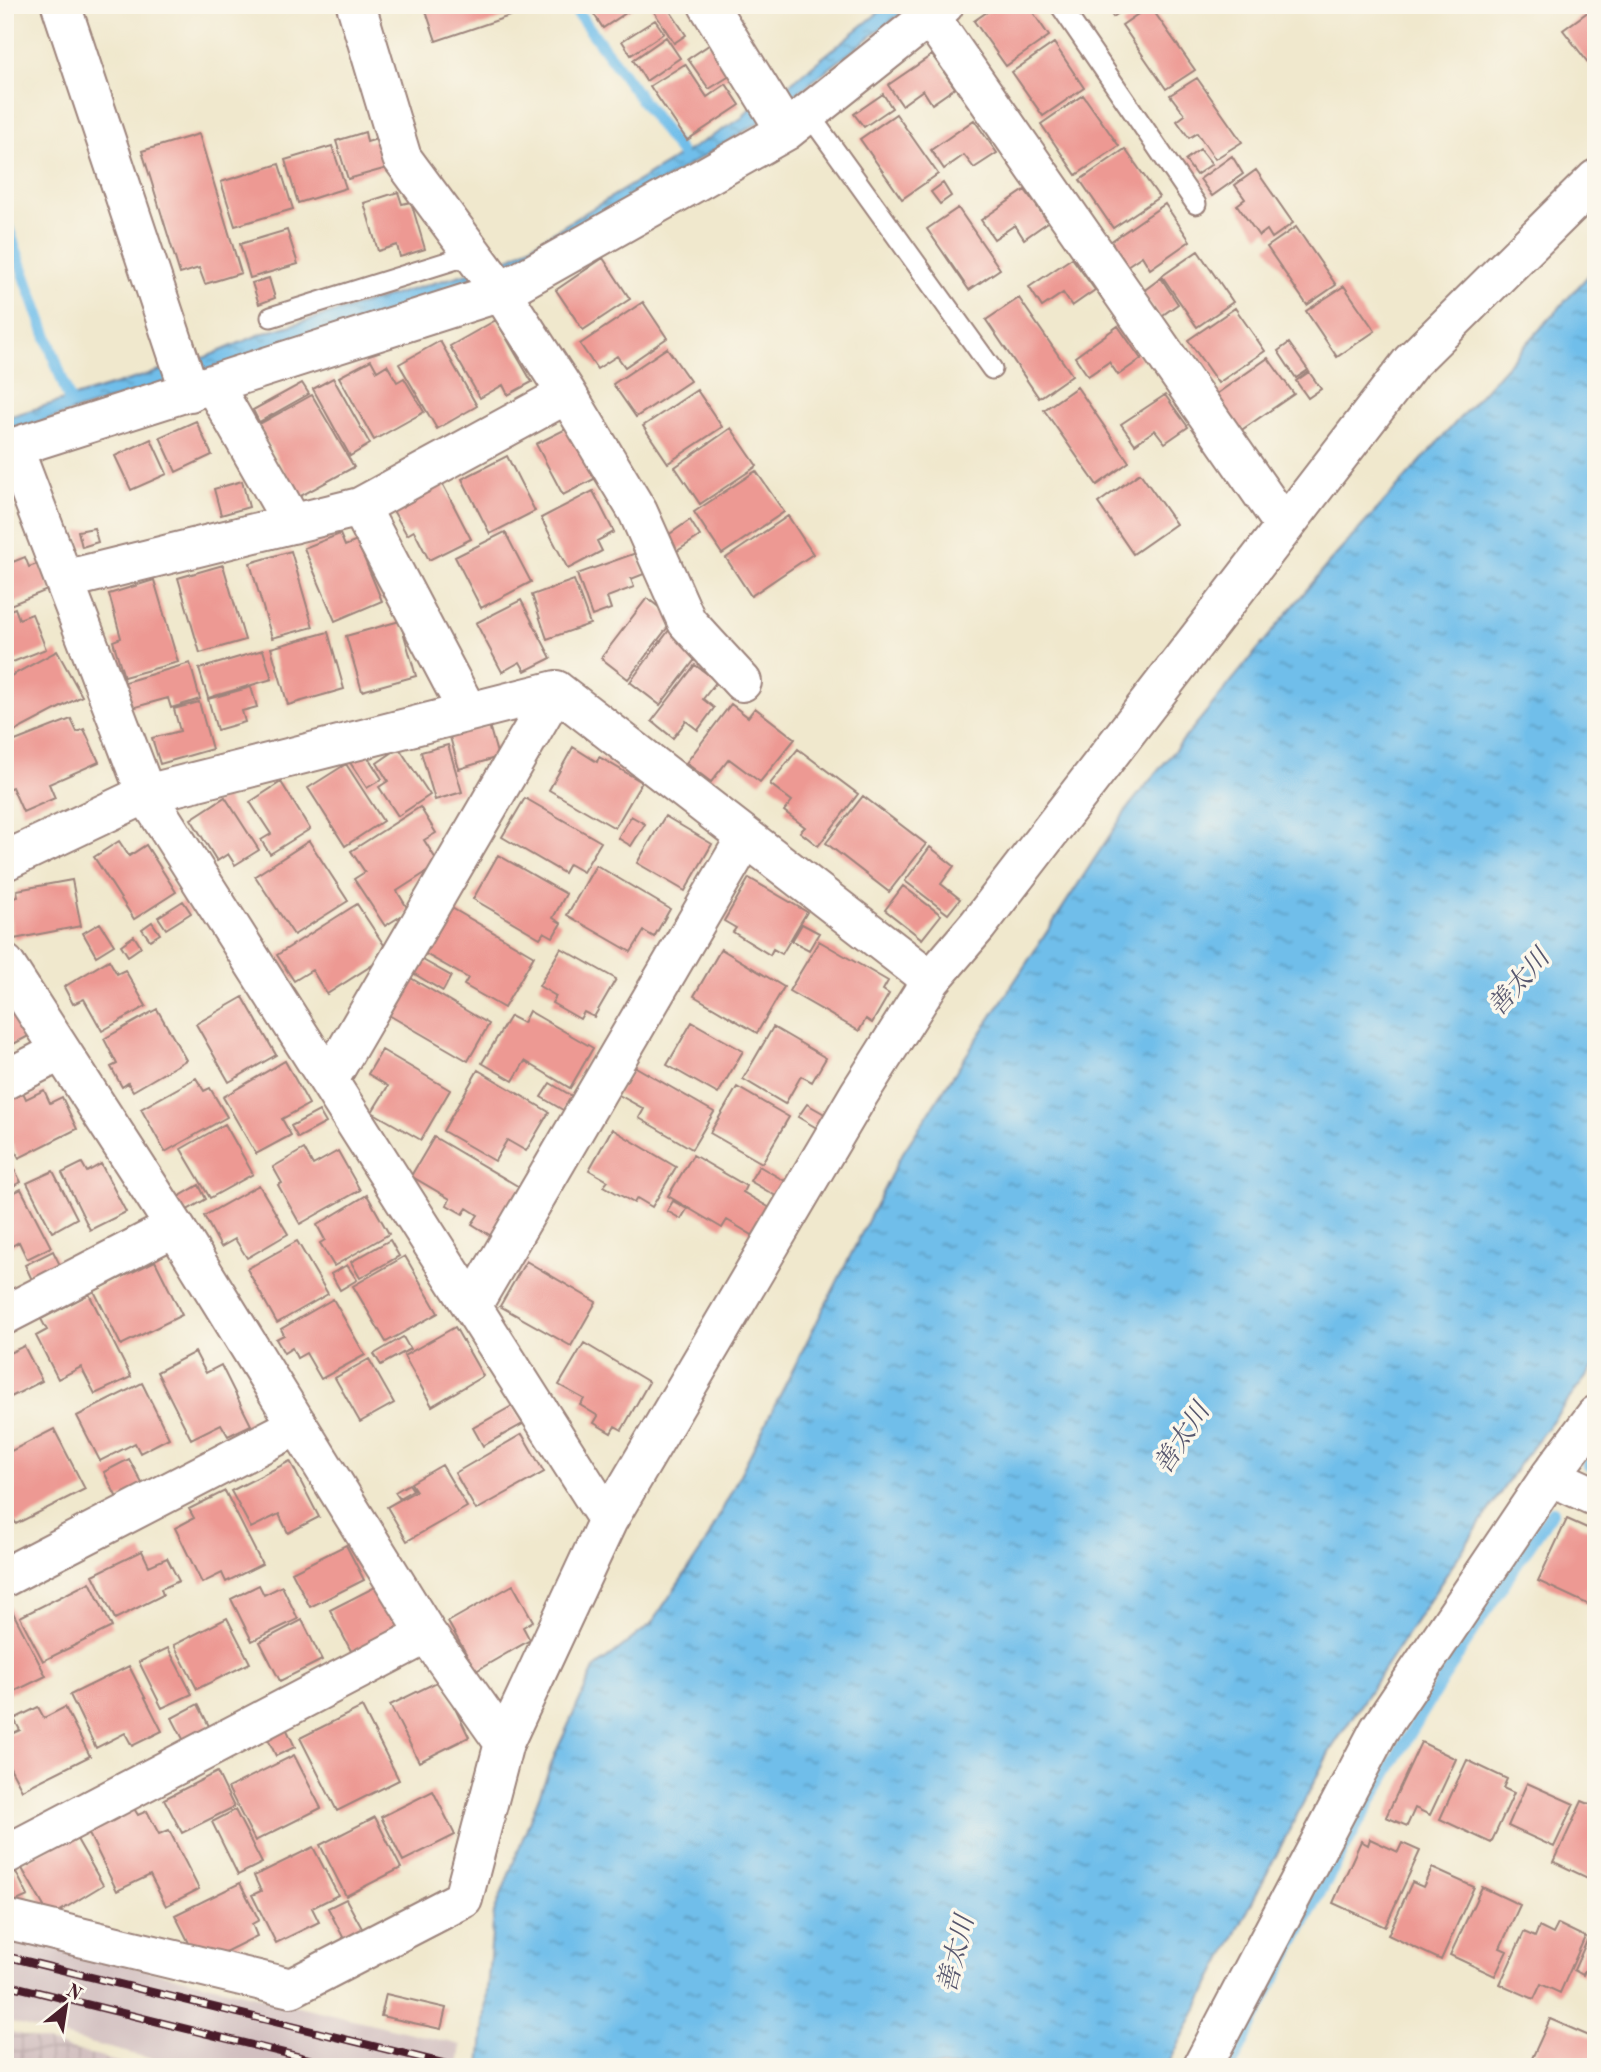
<svg xmlns="http://www.w3.org/2000/svg" width="1601" height="2072" font-family="'Old Standard TT','Noto Serif JP',serif">
	<style>
		.industrial { fill: url(#industrial-grid) }
		.railway { fill: #d2bfc0 }
		.water { fill: url(#water-ripples); stroke: #5c6e8a; stroke-width: 2 }
		.lines { fill: none; stroke-linecap: round; stroke-linejoin: round }
		.stream { stroke: #6fbeea; stroke-width: 12 }
		.building { fill: #ed9993 }
		.lane-casing { stroke: #9d847c; stroke-width: 23 }
		.street-casing { stroke: #9d847c; stroke-width: 42 }
		.lane { stroke: #fff; stroke-width: 19 }
		.street { stroke: #fff; stroke-width: 38 }
		.rail-casing { stroke: #4a1f2b; stroke-width: 8 }
		.rail { stroke: #fbf7ec; stroke-width: 5; stroke-dasharray: 16; stroke-linecap: butt }
		.labels { text-anchor: middle; stroke-width: 7; stroke-linejoin: round; paint-order: stroke }
		.water-label { font-size: 26px; font-style: italic; fill: #57576e; stroke: #fbf7ec }
	</style>
	<defs>
		<pattern id="industrial-grid" width="8" height="8" patternUnits="userSpaceOnUse" patternTransform="scale(1.75)"><rect width="8" height="8" fill="#d2bfc0"/><path d="M0 4h8M4 0v8" fill="none" stroke="#b6a4a5"/></pattern>
		<pattern id="water-ripples" width="26" height="14" patternUnits="userSpaceOnUse" patternTransform="scale(1.75)"><rect width="26" height="14" fill="#6fbeea"/><path d="M2 4q2-2 4 0t4 0M15 11q2-2 4 0t4 0" fill="none" stroke="#5d9abe"/></pattern>
	</defs>
	<rect width="100%" height="100%" fill="#fbf7ec"/>
	<filter id="ink" filterUnits="userSpaceOnUse"><feTurbulence type="fractalNoise" baseFrequency=".0143" numOctaves="2"/><feDisplacementMap in="SourceGraphic" scale="14" xChannelSelector="R" yChannelSelector="G"/><feConvolveMatrix kernelMatrix="1 2 1 2 8 2 1 2 1" color-interpolation-filters="sRGB"/></filter>
	<filter id="wash" filterUnits="userSpaceOnUse"><feTurbulence type="fractalNoise" baseFrequency=".00686" numOctaves="4" result="noise"/><feDisplacementMap in="SourceGraphic" scale="28" xChannelSelector="R" yChannelSelector="G"/><feGaussianBlur stdDeviation="1.57" result="paint"/><feColorMatrix in="noise" values="0 0 0 0 0 0 0 0 0 0 0 0 0 0 0 0 0 1.4 0 .05"/><feComposite in="paint" operator="in"/></filter>
	<g filter="url(#wash)">
		<rect width="100%" height="100%" fill="#f0e8cd"/>
		<path class="industrial" d="M5,2030L134,2067H5Z"/>
		<path class="railway" d="M5,1936L461,2045L458,2067H183L5,2021Z"/>
		<path class="water" d="M888,5H912L758,123L508,275L5,433V418L206,357L261,334L502,263L742,118L750,108L786,87Z
			M1596,267V1364L1520,1463L1330,1751L1167,2067H480L494,1913L556,1752L594,1669L651,1624L705,1544L900,1157L1129,806L1327,565Z"/>
		<g class="lines">
			<path class="stream" d="M572,5L680,152
				M5,220L69,399
				M1588,1465L1596,1454
				M1231,2067C1324,1874 1431,1688 1552,1512"/>
		</g>
		<g id="blocks">
			<path class="building" d="M424,5H532L533,8L436,41Z
				M588,5H638L603,28Z
				M666,5L686,35L674,43L651,7Z
				M997,5H1028L1049,36L1006,66L974,21Z
				M1105,5H1130L1113,17Z
				M1150,6L1195,70L1166,89L1122,25Z
				M1596,6V73L1563,30Z
				M655,20L664,33L631,55L622,41Z
				M666,37L680,58L646,81L633,60Z
				M712,43L733,74L709,89L688,59Z
				M1054,43L1084,88L1043,116L1012,72Z
				M932,55L955,88L932,104L923,90L902,105L888,85Z
				M685,64L707,97L726,84L740,105L687,140L650,86Z
				M1197,78L1242,142L1215,159L1197,133L1189,138L1177,121L1185,115L1170,95Z
				M883,94L892,108L864,127L854,114Z
				M1083,95L1119,146L1076,175L1041,124Z
				M896,114L938,174L902,199L860,139Z
				M974,120L997,153L974,168L964,155L944,169L931,150Z
				M365,132L367,142L377,139L387,168L348,179L336,141Z
				M199,134L241,273L205,284L199,268L180,274L142,151Z
				M332,146L346,188L298,203L285,160Z
				M1125,149L1159,197L1113,228L1080,180Z
				M1200,149L1212,164L1196,175L1185,160Z
				M1232,156L1243,174L1212,196L1200,179Z
				M279,164L293,209L235,226L221,182Z
				M1256,170L1293,223L1272,238L1267,230L1259,236L1237,205L1245,199L1235,185Z
				M943,183L951,196L940,204L931,192Z
				M1025,190L1048,222L1024,239L1015,225L994,239L981,220Z
				M398,192L402,204L411,202L425,249L400,257L397,245L378,251L364,203Z
				M1165,204L1190,241L1150,269L1142,256L1127,266L1110,242Z
				M958,208L1000,269L969,290L927,229Z
				M1296,227L1336,285L1307,305L1267,247Z
				M287,230L298,264L250,278L240,244Z
				M1198,251L1233,302L1197,327L1162,276Z
				M603,258L630,299L583,330L556,290Z
				M1072,258L1095,290L1072,306L1063,293L1042,307L1029,287Z
				M269,278L275,298L259,304L252,283Z
				M1161,278L1178,304L1160,317L1142,292Z
				M1344,286L1375,331L1337,357L1306,311Z
				M1019,298L1072,375L1039,398L986,320Z
				M643,302L667,338L625,367L617,356L597,369L580,344Z
				M1235,308L1265,351L1218,383L1188,340Z
				M496,320L532,382L508,395L503,385L480,398L450,346Z
				M1118,326L1141,359L1118,375L1109,362L1088,376L1075,357Z
				M440,341L477,406L437,429L399,364Z
				M1289,343L1308,370L1296,378L1278,351Z
				M667,348L690,381L636,417L613,384Z
				M1268,358L1294,394L1240,431L1215,395Z
				M371,360L377,371L387,365L397,382L404,378L424,412L374,440L339,377Z
				M1309,372L1321,389L1308,398L1296,381Z
				M333,378L370,444L350,456L313,389Z
				M302,383L309,394L259,422L253,410Z
				M1077,387L1129,462L1097,485L1044,410Z
				M697,390L722,427L668,463L643,426Z
				M312,395L354,467L299,497L258,425Z
				M1165,395L1188,427L1165,443L1155,430L1135,444L1121,424Z
				M196,421L212,455L176,472L160,437Z
				M572,426L598,477L563,495L536,444Z
				M731,428L757,466L700,504L675,467Z
				M151,439L167,474L131,490L115,456Z
				M507,456L535,511L490,534L462,479Z
				M756,471L784,512L722,554L694,512Z
				M1140,473L1176,524L1133,554L1098,503Z
				M242,481L249,507L221,515L214,489Z
				M441,481L471,539L429,560L414,531L407,535L391,507Z
				M593,491L614,532L597,541L602,551L568,569L541,518Z
				M788,516L813,554L751,596L726,558Z
				M690,520L700,536L674,553L664,538Z
				M94,528L98,542L82,547L78,531Z
				M505,532L531,582L481,608L455,557Z
				M340,534L345,546L357,541L382,601L335,621L304,548Z
				M9,551L13,562L25,557L29,567L40,563L50,589L5,607V552Z
				M291,551L313,627L272,638L250,563Z
				M636,553L644,574L631,579L634,587L607,597L611,609L592,616L577,574Z
				M223,565L245,640L200,653L178,578Z
				M154,580L178,662L124,677L113,641L121,638L109,594Z
				M574,580L590,624L547,639L532,595Z
				M647,598L674,619L628,679L601,658Z
				M521,600L551,658L525,671L520,662L502,672L476,623Z
				M15,608L19,619L32,614L46,649L5,665V612Z
				M400,621L416,676L362,691L346,636Z
				M670,629L700,653L660,705L630,682Z
				M328,632L344,689L288,705L271,648Z
				M263,650L272,679L208,698L199,669Z
				M57,651L82,696L8,735L5,729V679Z
				M190,663L200,699L171,708L168,698L132,708L125,682Z
				M695,665L717,681L703,699L714,708L698,730L686,721L673,738L652,721Z
				M251,687L257,707L242,711L245,722L217,730L208,699Z
				M199,702L212,749L160,764L152,738L180,731L174,709Z
				M731,704L748,717L755,708L795,739L760,782L729,759L711,782L686,763Z
				M71,719L77,732L84,729L99,762L49,784L55,798L23,812L12,787L5,790V745Z
				M489,725L498,757L459,769L450,737Z
				M448,745L462,792L435,800L421,752Z
				M573,747L597,762L599,757L642,782L615,828L549,790Z
				M399,748L430,795L398,816L379,787L388,781L377,763Z
				M798,749L858,794L818,846L800,832L805,827L784,811L792,801L770,784Z
				M364,751L382,779L367,788L349,761Z
				M346,764L383,821L345,846L308,788Z
				M281,782L310,829L270,854L261,840L271,834L250,802Z
				M863,796L926,844L889,892L826,843Z
				M225,797L259,850L235,865L228,854L217,861L191,819Z
				M525,798L601,842L583,872L569,864L564,873L502,837Z
				M420,807L436,833L424,840L439,864L397,891L409,911L385,926L354,879L365,872L351,851Z
				M631,816L645,824L631,846L618,838Z
				M665,816L712,844L685,891L637,863Z
				M119,841L129,856L146,845L176,892L134,919L94,857Z
				M309,841L348,901L294,935L255,876Z
				M930,847L954,866L941,884L960,899L948,914L905,881Z
				M498,855L566,894L553,918L561,923L553,937L544,932L540,938L473,899Z
				M596,865L670,909L654,937L644,931L631,952L567,915Z
				M749,878L807,912L782,954L773,949L770,955L733,932L736,928L724,921Z
				M72,880L81,926L14,939L7,899L18,897L17,890Z
				M903,886L941,915L922,939L885,910Z
				M183,901L191,913L166,929L158,917Z
				M357,904L384,945L374,964L327,994L312,970L294,981L277,955Z
				M450,907L534,956L504,1008L464,985L468,978L424,953Z
				M152,922L160,934L150,940L142,929Z
				M100,923L114,945L96,956L83,933Z
				M802,924L819,933L809,950L792,941Z
				M134,936L141,947L128,956L121,945Z
				M819,941L888,981L883,990L889,994L872,1023L866,1019L859,1031L789,991Z
				M561,948L616,979L594,1017L584,1012L580,1019L552,1003L556,996L539,986Z
				M721,949L784,987L757,1033L694,996Z
				M421,959L451,976L443,991L413,973Z
				M109,960L117,974L125,970L146,1006L102,1031L84,999L73,1004L64,987Z
				M409,977L489,1024L468,1061L387,1014Z
				M243,997L276,1055L229,1082L196,1024Z
				M23,1006L36,1032L6,1048L5,1015Z
				M157,1009L186,1060L133,1091L128,1083L122,1087L111,1067L117,1064L104,1039Z
				M529,1011L593,1048L570,1088L525,1061L513,1081L482,1063L510,1016L523,1023Z
				M692,1022L743,1051L718,1094L667,1065Z
				M773,1027L826,1058L812,1082L801,1076L785,1104L743,1079Z
				M382,1050L450,1090L421,1140L372,1112L388,1086L368,1074Z
				M285,1061L309,1104L282,1119L291,1135L256,1154L223,1097Z
				M634,1066L714,1112L692,1149L639,1118L644,1109L617,1094Z
				M478,1070L549,1112L526,1151L507,1140L495,1161L443,1131Z
				M196,1078L204,1091L210,1088L227,1117L165,1152L141,1109Z
				M550,1083L572,1096L563,1110L541,1097Z
				M737,1087L789,1117L762,1163L710,1133Z
				M22,1090L26,1099L44,1090L50,1103L62,1097L77,1129L19,1158L5,1131V1098Z
				M807,1104L835,1120L827,1134L798,1117Z
				M319,1111L326,1123L298,1138L291,1126Z
				M225,1124L253,1174L210,1198L181,1149Z
				M612,1129L676,1167L652,1207L637,1198L634,1203L604,1186L608,1181L589,1170Z
				M434,1137L521,1188L493,1237L472,1224L478,1215L467,1208L463,1214L447,1205L450,1199L411,1176Z
				M304,1149L313,1165L338,1151L360,1190L300,1224L278,1185L282,1183L273,1167Z
				M5,1151L21,1182L5,1190Z
				M693,1155L746,1186L743,1192L770,1208L754,1236L727,1220L722,1228L668,1196Z
				M82,1163L87,1172L101,1164L126,1212L90,1230L62,1173Z
				M759,1166L790,1184L781,1199L750,1181Z
				M53,1171L77,1218L52,1232L27,1183Z
				M199,1185L206,1199L182,1213L175,1199Z
				M259,1185L288,1234L247,1258L235,1239L221,1247L204,1216Z
				M21,1189L51,1247L27,1259L19,1242L5,1250V1197Z
				M367,1195L389,1234L334,1266L320,1243L325,1240L317,1225Z
				M673,1201L687,1209L681,1219L667,1211Z
				M390,1240L399,1256L360,1278L351,1262Z
				M297,1241L328,1294L277,1323L247,1269Z
				M53,1251L61,1267L33,1282L25,1265Z
				M405,1256L438,1313L386,1342L353,1286Z
				M155,1261L182,1315L121,1345L94,1291Z
				M526,1261L596,1302L571,1346L500,1306Z
				M347,1265L357,1280L340,1290L331,1274Z
				M89,1294L131,1377L95,1394L81,1367L58,1379L36,1336L47,1330L41,1319Z
				M333,1299L365,1355L321,1379L306,1353L297,1358L292,1348L284,1353L276,1339L284,1335L281,1329Z
				M455,1327L483,1376L432,1406L404,1356Z
				M403,1337L410,1349L381,1365L374,1354Z
				M584,1343L649,1382L622,1430L615,1426L611,1433L594,1423L598,1416L580,1405L584,1399L559,1385Z
				M24,1346L42,1381L5,1400V1355Z
				M195,1352L206,1373L221,1365L251,1425L228,1436L221,1424L191,1439L157,1372Z
				M369,1359L394,1403L360,1422L335,1378Z
				M142,1383L169,1438L140,1453L135,1443L100,1461L77,1416Z
				M512,1406L523,1424L483,1446L473,1428Z
				M54,1429L85,1489L16,1524L5,1503V1454Z
				M522,1434L544,1472L476,1510L455,1473Z
				M129,1459L144,1487L118,1500L104,1472Z
				M290,1461L319,1517L288,1533L279,1514L251,1528L231,1491Z
				M442,1465L467,1507L407,1541L387,1507L416,1491L411,1483Z
				M409,1484L413,1490L399,1498L395,1492Z
				M225,1491L262,1564L226,1582L222,1573L202,1583L175,1528L194,1518L189,1509Z
				M1567,1519L1596,1532V1608L1538,1581Z
				M346,1545L364,1580L310,1607L292,1572Z
				M142,1551L149,1566L167,1558L179,1581L161,1589L163,1595L115,1619L93,1575Z
				M90,1582L112,1627L43,1661L20,1617Z
				M259,1585L264,1595L282,1586L298,1619L252,1641L231,1599Z
				M379,1585L401,1628L352,1653L330,1610Z
				M513,1585L533,1621L523,1627L530,1640L476,1671L448,1622Z
				M8,1603L46,1676L5,1696V1604Z
				M227,1618L250,1663L197,1689L174,1645Z
				M302,1620L322,1660L280,1681L260,1642Z
				M168,1648L192,1694L162,1708L139,1662Z
				M129,1666L162,1731L132,1746L125,1733L96,1748L70,1695Z
				M441,1680L469,1737L419,1762L390,1705Z
				M198,1704L210,1728L184,1741L172,1718Z
				M38,1707L44,1718L65,1707L90,1756L22,1790L5,1758V1737L20,1730L14,1719Z
				M362,1707L399,1780L337,1811L300,1738Z
				M286,1728L295,1747L276,1756L267,1737Z
				M1421,1742L1456,1759L1430,1815L1415,1808L1407,1826L1386,1817Z
				M294,1755L321,1808L255,1841L228,1788Z
				M1467,1760L1507,1779L1503,1788L1514,1793L1491,1843L1440,1819Z
				M217,1772L234,1807L182,1833L164,1799Z
				M1527,1783L1574,1804L1554,1847L1508,1826Z
				M433,1791L455,1835L403,1861L381,1817Z
				M1582,1801L1596,1807V1882L1554,1862Z
				M133,1807L138,1815L147,1811L159,1834L169,1830L199,1889L166,1906L150,1875L117,1891L87,1830Z
				M235,1810L262,1863L238,1875L212,1822Z
				M375,1817L401,1868L346,1896L320,1845Z
				M74,1834L103,1885L50,1917L20,1865Z
				M1370,1839L1398,1852L1402,1843L1420,1851L1385,1927L1333,1903L1361,1841L1368,1845Z
				M313,1847L338,1895L312,1908L319,1922L276,1943L252,1895L261,1891L254,1876Z
				M1432,1868L1474,1887L1441,1960L1388,1935L1412,1882L1423,1887Z
				M15,1870L28,1896L5,1906V1874Z
				M240,1883L259,1920L252,1924L257,1936L211,1959L205,1947L194,1953L175,1915Z
				M1482,1887L1520,1905L1500,1948L1507,1951L1495,1976L1450,1955Z
				M346,1899L364,1932L345,1941L328,1908Z
				M1558,1924L1585,1937L1560,1993L1541,1984L1534,1999L1500,1984L1524,1932L1535,1937L1539,1927L1553,1934Z
				M1590,1934L1596,1937V1946L1583,1975L1574,1970Z
				M386,1994L446,2008L441,2029L381,2016Z
				M1550,2019L1596,2039V2067H1528Z"/>
		</g>
	</g>
	<g filter="url(#ink)">
		<use href="#blocks" fill-opacity="0" stroke="#9d847c" stroke-width="2"/>
		<g class="lines">
			<defs>
				<path id="lane" d="M1060,5L1196,204
					M808,113L992,369
					M271,317L473,254"/>
				<path id="street" d="M61,5L190,392
					M356,5L402,158L501,292L567,394L638,512L687,622L742,682
					M708,5L786,131
					M922,5L1284,525
					M213,384L293,524
					M13,447L146,794L608,1520
					M5,450L501,292L786,131L944,5
					M360,507L468,712
					M64,580L360,507L567,394
					M5,861L146,794L556,690L931,980
					M5,964L175,1227L427,1634L504,1743
					M5,1080L61,1051
					M329,1080L556,690
					M472,1306L746,837
					M5,1315L175,1227
					M1550,1476L1596,1497
					M5,1577L298,1425
					M5,1855L427,1634
					M5,1919L291,1988L463,1899L504,1743L608,1520L859,1094L931,980L978,925L1411,362L1596,179
					M1202,2067L1379,1730L1550,1476L1596,1415"/>
			</defs>
			<use href="#lane" class="lane-casing"/>
			<use href="#street" class="street-casing"/>
			<use href="#lane" class="lane"/>
			<use href="#street" class="street"/>
			<defs>
				<path id="rail" d="M5,1956L459,2067
					M5,1984L341,2067"/>
			</defs>
			<use href="#rail" class="rail-casing"/>
			<use href="#rail" class="rail"/>
		</g>
	</g>
	<g class="labels">
		<g class="water-label">
			<text transform="translate(1518 982) rotate(-49)" y="9">善太川</text>
			<text transform="translate(1181 1438) rotate(-57)" y="9">善太川</text>
			<text transform="translate(955 1954) rotate(-76)" y="9">善太川</text>
		</g>
	</g>
	<rect width="1601" height="2072" fill="none" stroke="#fbf7ec" stroke-width="28"/>
	<g transform="translate(66 2006) rotate(30)" stroke="#fbf7ec" stroke-width="5" paint-order="stroke">
	<path d="M0-5L12 26L0 18L-12 26Z" fill="#4a1f2b"/>
	<text y="-10" font-size="19" font-weight="bold" text-anchor="middle" fill="#4a1f2b">N</text>
	</g>
</svg>
